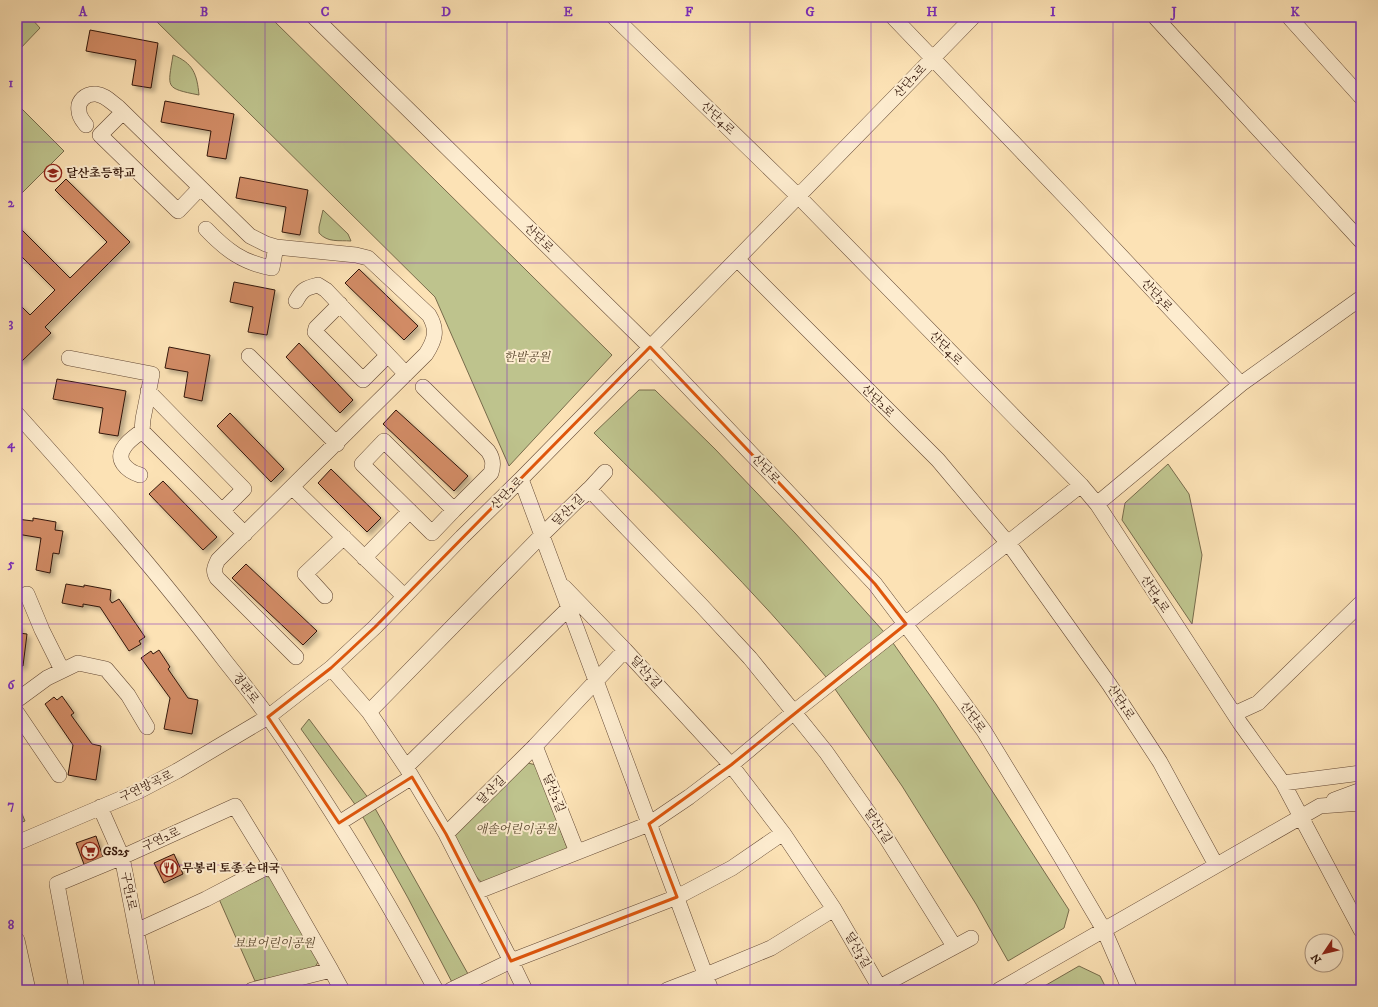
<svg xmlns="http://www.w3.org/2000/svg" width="1378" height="1007" font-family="'IM FELL DW Pica','Noto Serif KR',serif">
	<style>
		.green { fill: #bec38d; stroke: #786c4c }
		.building { fill: #d18b65; stroke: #32160a; filter: url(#shadow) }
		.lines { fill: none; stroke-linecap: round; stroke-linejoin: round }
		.minor-casing { stroke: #644935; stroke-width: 16 }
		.minor { stroke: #fdeccf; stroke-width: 15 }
		.marked { fill: none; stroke: #df560c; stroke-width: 3; stroke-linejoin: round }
		.grid { fill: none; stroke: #7b2cbf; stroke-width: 1; stroke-opacity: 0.55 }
		.labels { text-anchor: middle; stroke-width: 4; stroke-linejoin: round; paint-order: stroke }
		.street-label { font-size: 12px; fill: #32160a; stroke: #fdeccf }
		.poi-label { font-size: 12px; font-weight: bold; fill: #32160a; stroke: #fdeccf; text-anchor: start }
		.park-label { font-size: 12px; font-style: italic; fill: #5c4a31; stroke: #fdeccf }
		.neatline { fill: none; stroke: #7b2cbf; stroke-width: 1.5 }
		.grid-label { font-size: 13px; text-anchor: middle; font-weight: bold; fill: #7b2cbf }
	</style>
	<defs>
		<filter id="shadow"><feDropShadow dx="3.5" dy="3.5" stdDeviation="2" flood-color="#0004"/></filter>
	</defs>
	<rect width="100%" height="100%" fill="#fce2b5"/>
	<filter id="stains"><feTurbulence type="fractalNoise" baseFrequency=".005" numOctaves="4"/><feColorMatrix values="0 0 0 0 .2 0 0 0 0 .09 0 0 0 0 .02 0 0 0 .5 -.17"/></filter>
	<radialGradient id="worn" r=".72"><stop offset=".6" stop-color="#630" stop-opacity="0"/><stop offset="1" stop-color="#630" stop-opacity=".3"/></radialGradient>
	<path class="green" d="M17,17H30L40,28L17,52Z
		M152,17H270L612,355L509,466L435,297Z
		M173,55C193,63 197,74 199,95C164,88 168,88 173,55Z
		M17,104L64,151L17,198Z
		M323,210L348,234L351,241C339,240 328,243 319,233V227Z
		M639,390H655L715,449L795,533L884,632L826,677C755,590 673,512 594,433Z
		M1168,464L1189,494L1202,555L1192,624L1122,520L1125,503Z
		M893,643L936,704L1069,910L1064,928L1008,961L976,904L902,786L835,689Z
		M309,719L372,803L472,981L455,988L408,898L359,810L301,729Z
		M524,762L536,765L569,853L484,885L468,868L451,836Z
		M17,802L25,821L17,824Z
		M265,876L276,879L321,957L314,969L255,981L219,899Z
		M1079,966L1100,976L1107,990H1042L1041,988Z"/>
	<path class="building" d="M90,30L158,43L151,88L132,85L136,60L86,51Z
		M165,101L234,114L226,159L207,156L211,131L161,122Z
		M240,177L308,190L300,235L282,232L286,207L236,198Z
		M66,179L130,242L45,327L51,333L21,362L17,358V302L30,315L55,290L17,252V225L70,278L107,242L55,190Z
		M359,269L418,326L404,340L345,283Z
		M234,282L275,290L267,335L248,332L253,307L230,302Z
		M299,343L353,400L340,413L286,357Z
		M169,347L210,355L202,401L184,397L188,372L165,368Z
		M57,379L126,391L118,436L99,433L103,408L53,399Z
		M396,410L468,476L454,491L383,424Z
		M230,413L284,469L271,482L217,426Z
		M331,469L381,518L367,532L318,483Z
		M163,481L217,537L203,550L149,494Z
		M33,518L56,522L55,530L63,531L59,554L53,553L50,573L36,570L41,538L17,534V519L33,521Z
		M246,564L317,631L303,645L232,578Z
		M66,584L84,587V585L111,590L110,600L112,603L119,599L145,637L139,641L141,644L129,651L100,607L83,604V607L62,603Z
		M17,625L20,626L19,633L27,634L23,666L18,665L17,676Z
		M159,650L170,667L168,669L188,698L198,700L192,734L164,729L170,698L141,658L151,651L153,654Z
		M62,696L74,713L71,715L92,744L101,746L96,780L68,775L73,745L45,704L54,697L57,700Z
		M96,836L104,860L85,867L76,843Z
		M174,854L183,874L164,883L154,863Z"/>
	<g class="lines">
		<defs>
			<path id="minor" d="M314,17L650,347L875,584L924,649L984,731L1061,857L1104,930L1130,990
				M614,17L798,196L1081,485L1097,504L1240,723L1283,783L1361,930
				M893,17L1074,206L1241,384
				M1155,17L1361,241
				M1289,17L1361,97
				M123,112L100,135L178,211L200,188
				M86,125C83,121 79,117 79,111C77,101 86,93 96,94C105,95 111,102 118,107L250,236L266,244L276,247L356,255L368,258L429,315C438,330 435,340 426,354L218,560C214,568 213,571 217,578L296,657
				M206,229C226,250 243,263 272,268L276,247
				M737,259L938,460L1012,548L1109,684L1160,762L1216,865
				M296,301C302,290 305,288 318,285L326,290L406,374
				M340,304L316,328L315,332L363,380L388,355
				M249,356L337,444
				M69,358L152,374L143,419L142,431L245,534
				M423,387L488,451C493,458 494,464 491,473L454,510
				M148,391L244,489L222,511
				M17,414C89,494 160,575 225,661C240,680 255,698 269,718C330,805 385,896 436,990
				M384,441L454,510L432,533L362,464Z
				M140,475C127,471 114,460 125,446C129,440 137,435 142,431
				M521,479L711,990
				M293,488L404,596
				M582,497L605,472
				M1097,504L1241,384L1361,298
				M364,558L410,511
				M564,587L625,650L731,765L783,833L834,909L881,990
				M27,594L42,630L62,670
				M325,596L305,574L344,537
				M331,668L369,712L406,767L446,834L511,961L525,990
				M17,700L47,678L78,663L106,669L128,695L147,727
				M369,712L542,535L589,489L700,604L750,658L826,752L887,839L954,946
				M17,713L59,775
				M1234,714L1258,703L1361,603
				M535,746L577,852
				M406,767L569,608
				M1283,783L1361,773
				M1334,800L1361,790
				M100,807L122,857L148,990
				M339,823L412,777
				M446,834L535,746L625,650
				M17,843L139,791L177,771L268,717L331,668L375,627L462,537L521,479L737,259L973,17
				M476,892L649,824L689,797L731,765L794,712L1081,485
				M136,931L206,899L271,865L331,970
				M17,940L28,990
				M77,990L57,884L122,857L235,806L271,865
				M252,990L331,970L342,990
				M451,990L511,961L677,897L732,868L783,833
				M667,990L706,975L771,948L834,909
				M874,990L971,938
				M999,990L1320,806L1361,803"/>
		</defs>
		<use href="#minor" class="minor-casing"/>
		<use href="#minor" class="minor"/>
	</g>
	<path class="marked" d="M650,347L875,584L906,624L731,765L649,824L677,897L511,961L446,834L412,777L339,823L268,717L331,668L375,627Z"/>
	<path class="grid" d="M143,17V990M265,17V990M386,17V990M507,17V990M628,17V990M750,17V990M871,17V990M992,17V990M1113,17V990M1235,17V990M17,142H1361M17,263H1361M17,383H1361M17,504H1361M17,624H1361M17,744H1361M17,865H1361"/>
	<defs>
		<symbol id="school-ring" viewBox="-11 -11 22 22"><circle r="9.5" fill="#fdeccf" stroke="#8f2418" stroke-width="1.5"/><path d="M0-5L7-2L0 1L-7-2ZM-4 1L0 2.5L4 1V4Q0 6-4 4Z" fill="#8f2418"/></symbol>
		<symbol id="supermarket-ring" viewBox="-11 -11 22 22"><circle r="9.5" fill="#fdeccf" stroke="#8f2418" stroke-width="1.5"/><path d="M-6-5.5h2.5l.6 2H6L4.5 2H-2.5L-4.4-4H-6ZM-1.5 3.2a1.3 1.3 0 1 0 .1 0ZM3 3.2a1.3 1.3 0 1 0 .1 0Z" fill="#8f2418"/></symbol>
		<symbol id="restaurant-ring" viewBox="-11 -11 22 22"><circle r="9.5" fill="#fdeccf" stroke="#8f2418" stroke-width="1.5"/><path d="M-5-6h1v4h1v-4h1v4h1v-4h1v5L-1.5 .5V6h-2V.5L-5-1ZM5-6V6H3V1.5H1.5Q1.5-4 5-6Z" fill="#8f2418"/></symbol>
	</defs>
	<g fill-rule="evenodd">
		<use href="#school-ring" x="43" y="163" width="20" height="20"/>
		<use href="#supermarket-ring" x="80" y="841" width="20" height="20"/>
		<use href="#restaurant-ring" x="159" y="858" width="20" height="20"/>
	</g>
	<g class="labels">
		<g class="street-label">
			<text transform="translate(910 81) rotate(-46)" y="4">산단2로</text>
			<text transform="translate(718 118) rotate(44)" y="4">산단4로</text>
			<text transform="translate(539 238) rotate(44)" y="4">산단로</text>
			<text transform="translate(1157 295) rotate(47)" y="4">산단3로</text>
			<text transform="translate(946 348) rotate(46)" y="4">산단4로</text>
			<text transform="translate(878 401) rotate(45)" y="4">산단2로</text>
			<text transform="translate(766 469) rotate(47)" y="4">산단로</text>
			<text transform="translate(507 493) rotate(-45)" y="4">산단2로</text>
			<text transform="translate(568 510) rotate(-44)" y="4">달산1길</text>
			<text transform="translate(1155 594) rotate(57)" y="4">산단4로</text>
			<text transform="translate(646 672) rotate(47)" y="4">달산3길</text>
			<text transform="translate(246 688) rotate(53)" y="4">정관로</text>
			<text transform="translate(1121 702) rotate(57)" y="4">산단1로</text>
			<text transform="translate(973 717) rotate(55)" y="4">산단로</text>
			<text transform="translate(146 786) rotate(-25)" y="4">구연방곡로</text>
			<text transform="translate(491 790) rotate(-45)" y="4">달산길</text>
			<text transform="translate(554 793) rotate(68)" y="4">달산2길</text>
			<text transform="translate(878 826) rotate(56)" y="4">달산1길</text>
			<text transform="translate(161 839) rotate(-24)" y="4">구연2로</text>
			<text transform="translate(129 891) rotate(79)" y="4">구연1로</text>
			<text transform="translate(858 950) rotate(60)" y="4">달산3길</text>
		</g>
		<g class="poi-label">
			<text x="66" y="177">달산초등학교</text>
			<text x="103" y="855">GS25</text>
			<text x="182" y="872">무봉리 토종 순대국</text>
		</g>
		<g class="park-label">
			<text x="527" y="361">한밭공원</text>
			<text x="516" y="833">애솔어린이공원</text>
			<text x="274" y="947">뵤뵤어린이공원</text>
		</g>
	</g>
	<rect width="1378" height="1007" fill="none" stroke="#fce2b5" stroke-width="44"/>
	<g transform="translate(1324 953) rotate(235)"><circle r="19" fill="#fdeccf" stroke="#ac9680"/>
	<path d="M0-3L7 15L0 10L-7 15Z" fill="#8f2418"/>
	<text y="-6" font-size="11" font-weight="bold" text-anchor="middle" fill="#32160a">N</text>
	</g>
	<rect x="22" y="22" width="1334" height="963" class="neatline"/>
	<g class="grid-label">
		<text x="83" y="16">A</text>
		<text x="204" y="16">B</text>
		<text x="325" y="16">C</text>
		<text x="446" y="16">D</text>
		<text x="568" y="16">E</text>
		<text x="689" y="16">F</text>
		<text x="810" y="16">G</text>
		<text x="932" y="16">H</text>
		<text x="1053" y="16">I</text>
		<text x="1174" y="16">J</text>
		<text x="1295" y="16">K</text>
		<text x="11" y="87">1</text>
		<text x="11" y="207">2</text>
		<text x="11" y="327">3</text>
		<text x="11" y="448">4</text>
		<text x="11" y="568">5</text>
		<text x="11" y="689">6</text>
		<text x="11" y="809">7</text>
		<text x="11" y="929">8</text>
	</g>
	<rect width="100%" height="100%" filter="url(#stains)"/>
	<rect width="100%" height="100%" fill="url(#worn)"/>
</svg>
